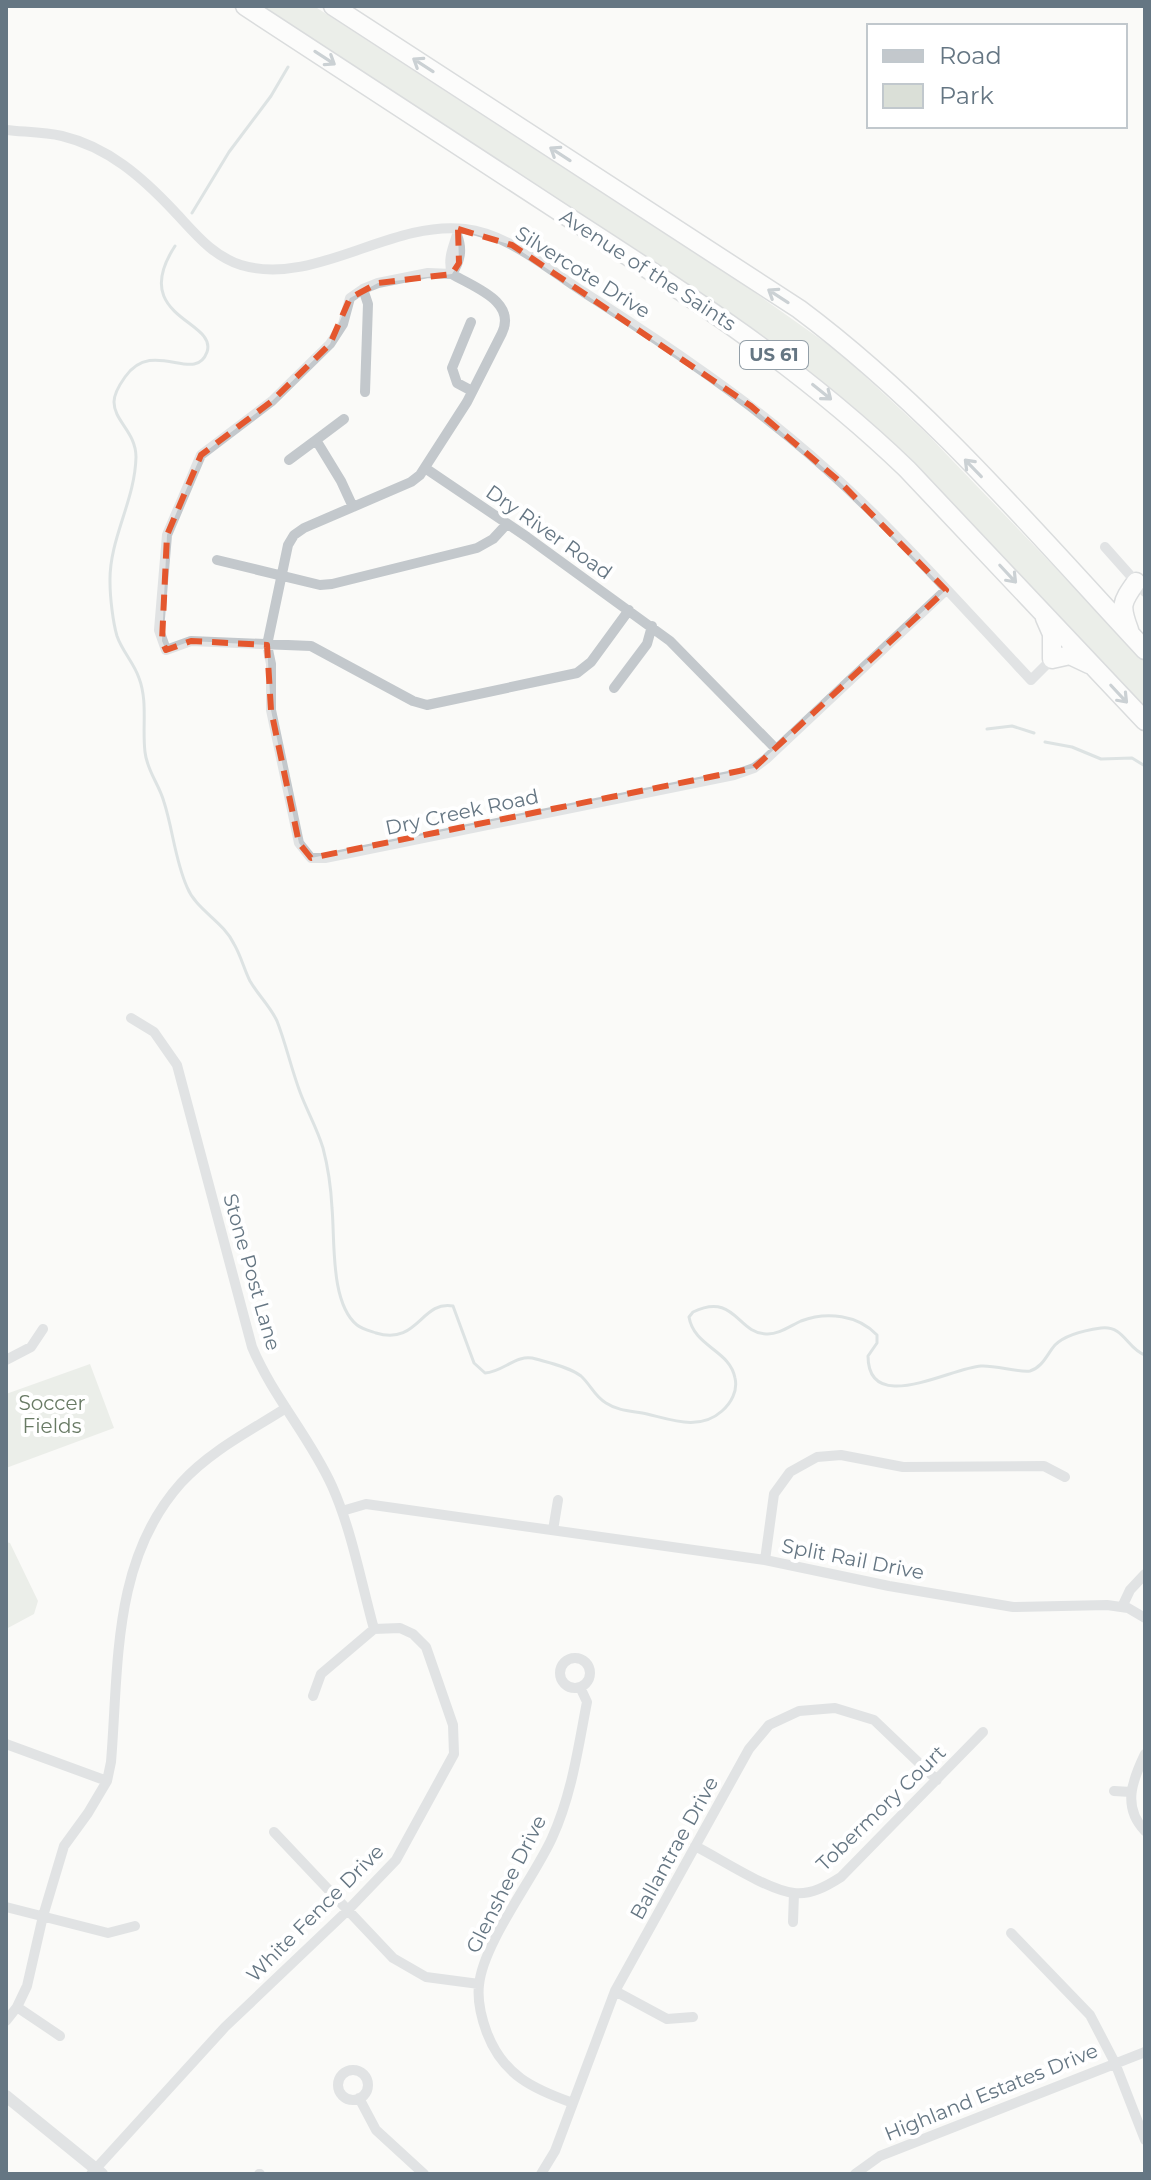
<svg xmlns="http://www.w3.org/2000/svg" width="1151" height="2180" font-family="Montserrat,sans-serif">
	<style>
		.green { fill: #dadfd7 }
		.lines { fill: none; stroke-linecap: round; stroke-linejoin: round }
		.stream { stroke: #bbc7cb; stroke-width: 3 }
		.motorway-casing { stroke: #b4b9bd; stroke-width: 21 }
		.minor { stroke: #c3c8cc; stroke-width: 10 }
		.tertiary { stroke: #c3c8cc; stroke-width: 12 }
		.motorway { stroke: #fff; stroke-width: 18 }
		.oneway { stroke: #939fa8 }
		.marked { fill: none; stroke: #e4572e; stroke-width: 6; stroke-dasharray: 16 10; stroke-linejoin: round }
		.labels { text-anchor: middle; stroke-width: 8; stroke-linejoin: round; paint-order: stroke }
		.shield { fill: #fff; stroke: #939fa8; stroke-width: 2 }
		.shield-label { font-size: 18px; font-weight: bold; fill: #657683 }
		.street-label { font-size: 20px; fill: #657683; stroke: #fff }
		.park-label { font-size: 20px; fill: #687a64; stroke: #fff }
	</style>
	<rect width="100%" height="100%" fill="#fafaf8"/>
	<path class="green" d="M257,6H314L747,287L840,353L927,434L1145,661V711L979,531L874,428Z
		M90,1364L114,1428L6,1468V1394Z
		M6,1542L10,1543L38,1601L34,1614L6,1629Z"/>
	<g class="lines">
		<path class="stream" d="M192,213L229,152L271,96L288,67
			M175,246C128,318 218,320 207,352C195,385 153,337 125,377C120,384 114,393 114,402C114,421 136,432 136,457C135,501 109,539 110,582C110,597 113,623 117,636C122,651 134,663 139,678C148,702 142,727 145,752C147,771 159,784 164,802C173,830 175,860 187,887C196,910 223,921 234,944C241,956 244,969 250,981C258,995 270,1006 277,1021C286,1044 291,1068 300,1092C307,1111 317,1128 323,1148C328,1167 331,1188 332,1208C335,1240 330,1303 357,1325C362,1329 370,1331 376,1333C418,1346 421,1300 453,1306L474,1363L485,1373C504,1372 516,1353 536,1359C550,1363 569,1367 581,1376C590,1384 595,1397 606,1403C618,1411 633,1411 647,1414C672,1420 700,1431 722,1411C731,1403 738,1391 735,1378C730,1350 694,1347 689,1317L693,1312C735,1292 737,1333 766,1334C778,1335 790,1326 801,1321C827,1311 858,1315 877,1335V1343L868,1356C868,1416 950,1368 981,1366C995,1365 1020,1373 1030,1371C1043,1367 1047,1354 1055,1345C1065,1335 1087,1330 1101,1328C1124,1325 1127,1349 1145,1355
			M987,729L1012,726L1034,733
			M1045,742L1072,747L1101,759L1132,758L1145,766"/>
		<defs>
			<path id="motorway" d="M245,6C353,77 462,148 571,219C692,297 802,368 907,469L1145,721
				M333,6L799,309C929,406 1035,532 1145,650
				M1045,618L1052,634V659L1070,655L1089,664
				M1129,630C1120,606 1121,603 1136,582"/>
		</defs>
		<use href="#motorway" class="motorway-casing"/>
		<path class="minor" d="M6,130C24,132 44,132 62,136C108,147 142,177 174,211C194,232 212,256 241,265C315,287 390,220 465,229C509,234 549,270 585,293C655,338 725,384 789,437C877,509 953,597 1031,680L1052,659
			M458,231C454,247 447,257 452,274L428,273L378,283L363,289L350,298L343,324L330,344L272,401L201,455L167,535L159,630L166,650L191,641L311,646L413,701L427,705L577,673L591,662L629,610
			M457,235C463,250 460,261 452,274C473,287 517,301 502,333L467,402L420,475L411,482L304,528L294,535L288,545L267,645L271,664V710L299,843L311,858H325L734,775L754,768L766,759L946,590
			M363,289L368,304L365,392
			M471,322L452,368L457,383L472,391
			M344,419L316,440L341,481L353,507
			M289,460L316,440
			M425,468L527,537L670,641L776,749
			M1105,547L1145,592
			M217,560L320,585L332,584L477,548L493,539L507,524
			M614,688L647,644L652,626
			M131,1018L154,1032L177,1065L252,1347C273,1397 310,1437 332,1486C352,1531 361,1582 374,1629
			M6,1360L31,1347L43,1329
			M342,1511L366,1504L765,1560L889,1586L1013,1607L1107,1605L1128,1608L1145,1618
			M553,1530L558,1500
			M765,1560L774,1494L790,1472L817,1457L841,1455L903,1467L1044,1466L1065,1477
			M1122,1607L1130,1590L1145,1574
			M560 1673a15 15 0 1 1 30 0a15 15 0 1 1-30 0Z
			M6,1744L107,1781
			M1145,1754C1132,1781 1122,1807 1145,1831
			M1114,1791L1131,1792
			M274,1832L393,1958L426,1977L479,1984
			M695,1846C721,1859 767,1890 794,1893C811,1895 827,1886 841,1877L983,1732
			M6,1907L108,1933L135,1926
			M793,1922L794,1893
			M1011,1933L1090,2015L1115,2063L1145,2140
			M615,1991L667,2019L693,2017
			M17,2007L60,2036
			M6,2021L17,2007L27,1986L43,1916L64,1846L88,1813L107,1781L111,1762C119,1664 112,1560 181,1483C210,1451 250,1431 286,1408
			M338 2085a15 15 0 1 1 30 0a15 15 0 1 1-30 0Z
			M359,2098L376,2130L424,2174
			M573,2103C533,2089 503,2075 487,2033C481,2017 477,2002 479,1985C483,1943 534,1878 552,1838C572,1794 578,1748 587,1702L580,1687
			M91,2174L225,2027L347,1911L396,1860L454,1754L453,1725L426,1647L413,1634L400,1628L374,1629L321,1674L313,1696
			M259,2174H260
			M541,2174L555,2151L615,1991L749,1749L769,1725L799,1711L835,1708L874,1720L937,1780
			M855,2174L880,2156L1145,2052"/>
		<path class="tertiary" d="M6,2096L102,2174"/>
		<use href="#motorway" class="motorway"/>
	</g>
	<defs><path id="oneway-shaft" d="M-6 0H5M1.5-3L5.5 0L1.5 3" fill="none" stroke-width="1.6" stroke-linecap="round" stroke-linejoin="round" transform="scale(2)"/></defs>
	<g class="oneway">
		<use href="#oneway-shaft" transform="translate(325 58) rotate(33)"/>
		<use href="#oneway-shaft" transform="translate(423 65) rotate(-147)"/>
		<use href="#oneway-shaft" transform="translate(560 154) rotate(-147)"/>
		<use href="#oneway-shaft" transform="translate(778 296) rotate(-147)"/>
		<use href="#oneway-shaft" transform="translate(822 392) rotate(39)"/>
		<use href="#oneway-shaft" transform="translate(973 468) rotate(-134)"/>
		<use href="#oneway-shaft" transform="translate(1008 574) rotate(47)"/>
		<use href="#oneway-shaft" transform="translate(1119 694) rotate(47)"/>
	</g>
	<path d="M0 0H1151V2180H0ZM458,229L512,245L751,406L838,480L946,590L754,768L311,858L299,843L271,710L267,645L191,641L166,650L162,641L167,535L201,455L272,401L330,344L350,298L378,283L452,274L459,263Z" fill="#fafaf8" fill-opacity=".55" fill-rule="evenodd"/>
	<path class="marked" d="M458,229L512,245L751,406L838,480L946,590L754,768L311,858L299,843L271,710L267,645L191,641L166,650L162,641L167,535L201,455L272,401L330,344L350,298L378,283L452,274L459,263Z"/>
	<g class="labels">
		<rect class="shield" x="740" y="341" width="68" height="28" rx="6"/>
		<g class="shield-label">
			<text x="774" y="361">US 61</text>
		</g>
		<g class="street-label">
			<text transform="translate(648 270) rotate(33)" y="7">Avenue of the Saints</text>
			<text transform="translate(583 272) rotate(32)" y="7">Silvercote Drive</text>
			<text transform="translate(549 532) rotate(35)" y="7">Dry River Road</text>
			<text transform="translate(462 812) rotate(-12)" y="7">Dry Creek Road</text>
			<text transform="translate(252 1272) rotate(74)" y="7">Stone Post Lane</text>
			<text transform="translate(853 1559) rotate(11)" y="7">Split Rail Drive</text>
			<text transform="translate(881 1808) rotate(-44)" y="7">Tobermory Court</text>
			<text transform="translate(674 1848) rotate(-61)" y="7">Ballantrae Drive</text>
			<text transform="translate(506 1884) rotate(-63)" y="7">Glenshee Drive</text>
			<text transform="translate(315 1913) rotate(-45)" y="7">White Fence Drive</text>
			<text transform="translate(991 2092) rotate(-22)" y="7">Highland Estates Drive</text>
		</g>
		<g class="park-label">
			<text x="52" y="1410">Soccer<tspan x="52" dy="23">Fields</tspan></text>
		</g>
	</g>
	<rect width="1151" height="2180" fill="none" stroke="#657683" stroke-width="16"/>
	<rect x="867" y="24" width="260" height="104" fill="#ffffff" stroke="#c1c8cd" stroke-width="2"/>
	<rect x="883" y="50" width="40" height="12" fill="#c3c8cc" stroke="#c1c8cd" stroke-width="2"/>
	<text x="939" y="64" font-size="24" fill="#657683">Road</text>
	<rect x="883" y="84" width="40" height="24" fill="#dadfd7" stroke="#c1c8cd" stroke-width="2"/>
	<text x="939" y="104" font-size="24" fill="#657683">Park</text>
</svg>
